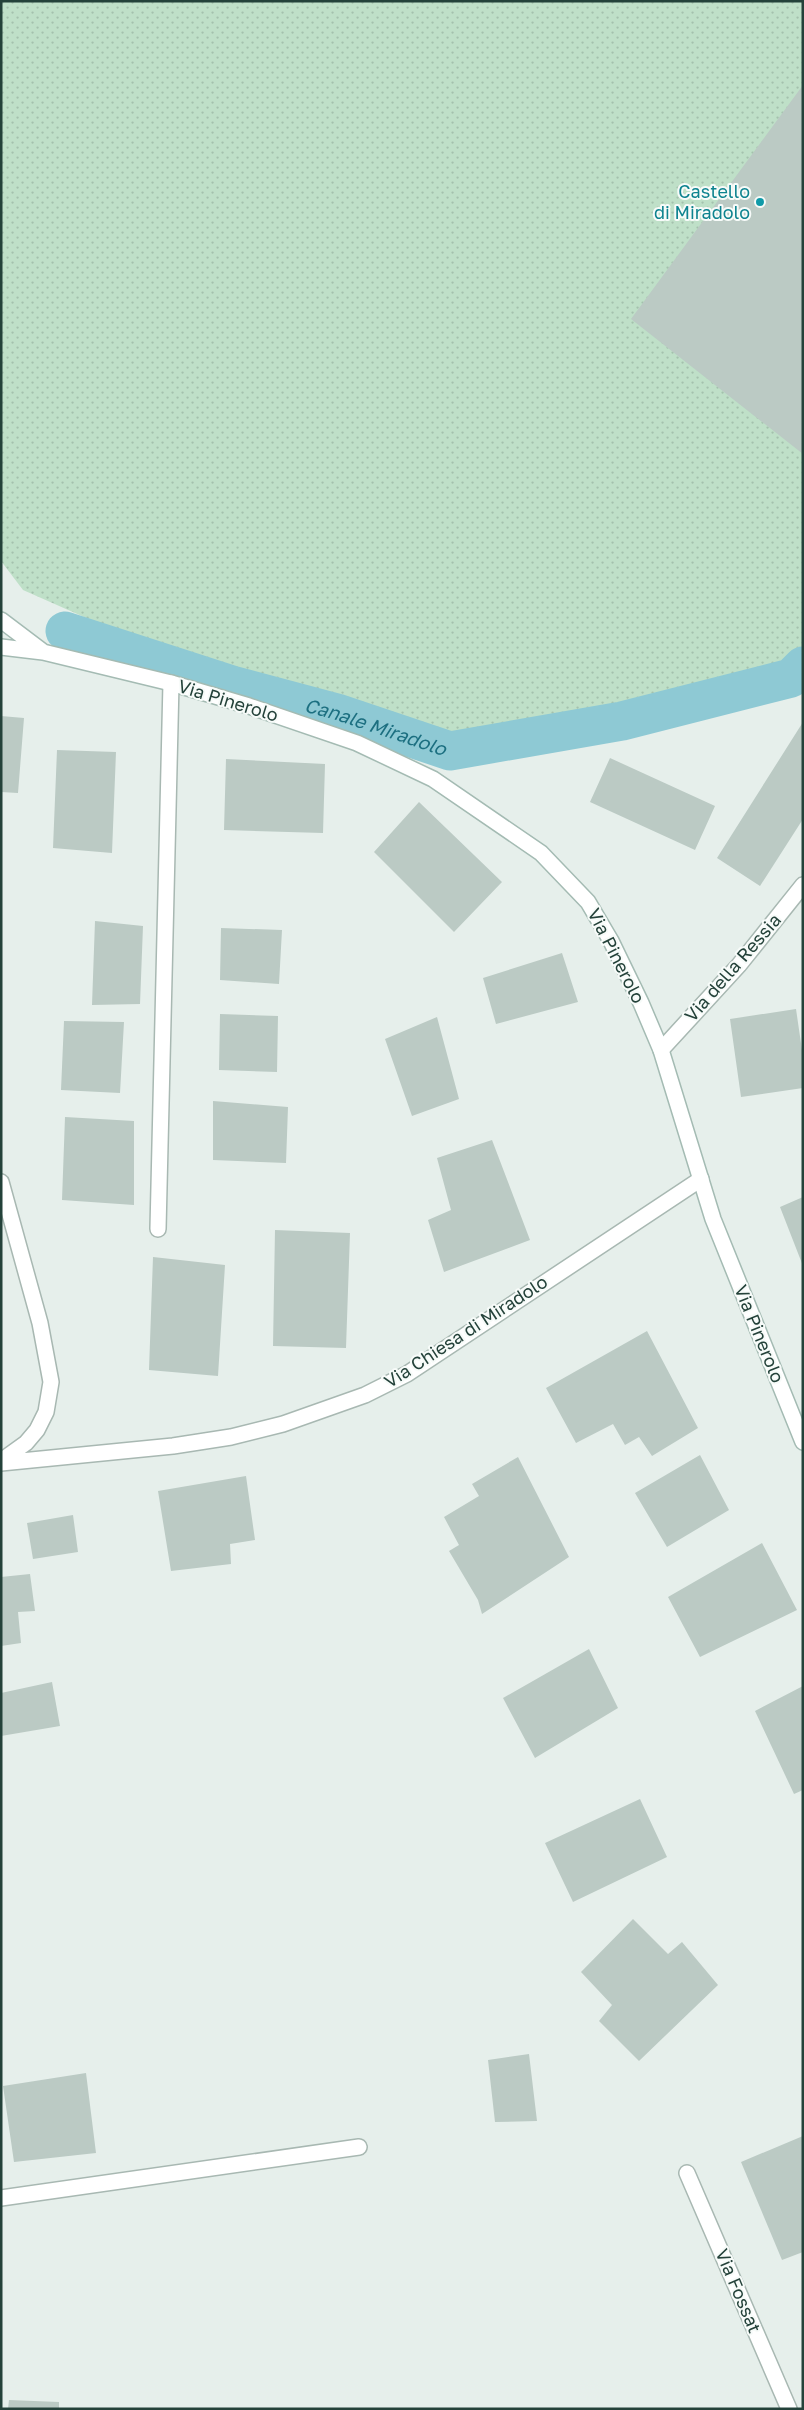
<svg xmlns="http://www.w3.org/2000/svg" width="804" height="2410" font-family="'Golos Text',sans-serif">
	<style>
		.park { fill: url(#park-dots) }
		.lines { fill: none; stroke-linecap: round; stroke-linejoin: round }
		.canal { stroke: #8ec9d4; stroke-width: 39 }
		.building { fill: #bbcac4 }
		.street-casing { stroke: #a8b8b2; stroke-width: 18 }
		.secondary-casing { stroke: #a4bbb3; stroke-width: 18 }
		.street { stroke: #fff; stroke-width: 15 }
		.secondary { stroke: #fff; stroke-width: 15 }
		.culture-dot { fill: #0f9aa8; stroke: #f7fbf9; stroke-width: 2 }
		.labels { text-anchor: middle; stroke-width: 4; stroke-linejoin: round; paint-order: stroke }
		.culture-label { font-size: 18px; fill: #0d838f; stroke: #f7fbf9; text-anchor: end }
		.street-label { font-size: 18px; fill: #24423a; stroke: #f7fbf9 }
		.water-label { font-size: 19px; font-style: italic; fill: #1c6f80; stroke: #f7fbf9 }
	</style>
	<defs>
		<pattern id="park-dots" width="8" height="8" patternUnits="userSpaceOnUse" patternTransform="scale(1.25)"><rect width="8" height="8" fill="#bfe0c8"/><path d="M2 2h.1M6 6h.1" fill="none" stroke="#a4c1ad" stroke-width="1.8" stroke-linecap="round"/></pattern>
	</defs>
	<rect width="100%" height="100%" fill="#e6efeb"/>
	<path class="park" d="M1,1H803V660L745,679L577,719L448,742L271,686L127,636L23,590L1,561Z"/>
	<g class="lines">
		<path class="canal" id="s1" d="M65,631L232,685L337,713L450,751L622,721L791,678L803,666"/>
	</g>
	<path class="building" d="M803,85V454L631,319Z
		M1,716L24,718L18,793L1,792Z
		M803,722V819L760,886L717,858Z
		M57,750L116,752L112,853L53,848Z
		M610,758L715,806L695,850L590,802Z
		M226,759L325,764L323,833L224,830Z
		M419,802L502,882L454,932L374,852Z
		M95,921L143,926L140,1004L92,1005Z
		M221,928L282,930L279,984L220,980Z
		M562,953L578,1002L496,1024L483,978Z
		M796,1009L803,1057V1088L741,1097L730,1019Z
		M220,1014L278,1016L277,1072L219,1070Z
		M437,1017L459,1099L412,1116L385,1039Z
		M64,1021L124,1022L120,1093L61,1090Z
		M213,1101L288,1107L286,1163L213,1160Z
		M65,1117L134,1121V1205L62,1200Z
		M492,1140L530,1240L444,1272L428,1220L451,1210L437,1158Z
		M803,1197V1266L780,1207Z
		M275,1230L350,1233L346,1348L273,1346Z
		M153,1257L225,1265L218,1376L149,1370Z
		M647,1331L698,1428L652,1456L639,1437L625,1445L613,1424L576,1443L546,1388Z
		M700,1455L729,1510L667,1547L635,1493Z
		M518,1457L569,1557L482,1614L478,1600L449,1551L459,1545L444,1517L479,1496L472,1484Z
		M246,1476L255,1540L230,1544L231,1564L171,1571L158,1491Z
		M73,1515L78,1552L33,1559L27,1523Z
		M762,1543L797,1610L700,1657L668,1597Z
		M30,1574L35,1611L18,1612L21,1643L1,1646V1577Z
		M589,1649L618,1708L535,1758L503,1698Z
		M52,1682L60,1726L1,1736V1693Z
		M803,1686V1790L794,1794L755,1711Z
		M640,1799L667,1857L573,1902L545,1843Z
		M633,1919L668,1954L682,1942L718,1985L639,2061L599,2021L612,2005L581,1972Z
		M529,2054L537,2121L495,2122L488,2060Z
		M86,2073L96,2153L14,2162L3,2086Z
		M803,2136V2252L782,2260L741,2162Z
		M9,2400L59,2402V2409H8Z"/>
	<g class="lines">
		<defs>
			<path id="street" d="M661,1050L739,965L803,885
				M1,1182L40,1323L51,1382L46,1412L37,1430L26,1443L1,1461
				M158,1229L171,683
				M1,1463L173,1446L231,1437L283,1424L365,1395L407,1374L701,1179
				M687,2173L789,2409
				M1,2198L359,2147"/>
			<path id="secondary" d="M1,620L42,651
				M1,647L43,652L171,683L249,706L357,743L433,779L541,853L588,902L611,941L641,1003L661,1050L713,1219L803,1442"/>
		</defs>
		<use href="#street" class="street-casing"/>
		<use href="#secondary" class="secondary-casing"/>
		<use href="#street" class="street"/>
		<use href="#secondary" class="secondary"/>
	</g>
	<circle class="culture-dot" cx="760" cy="202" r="5"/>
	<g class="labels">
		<g class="culture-label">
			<text x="750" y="198">Castello<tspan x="750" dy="21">di Miradolo</tspan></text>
		</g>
		<g class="street-label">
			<text transform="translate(228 701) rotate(17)" y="6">Via Pinerolo</text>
			<text transform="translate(616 956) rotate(63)" y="6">Via Pinerolo</text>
			<text transform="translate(733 968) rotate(-49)" y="6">Via della Ressia</text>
			<text transform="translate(466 1332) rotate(-33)" y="6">Via Chiesa di Miradolo</text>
			<text transform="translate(759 1334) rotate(68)" y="6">Via Pinerolo</text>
			<text transform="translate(738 2291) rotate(67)" y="6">Via Fossat</text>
		</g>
		<g class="water-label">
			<text dy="7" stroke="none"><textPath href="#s1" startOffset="325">Canale Miradolo</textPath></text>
		</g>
	</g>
	<rect width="804" height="2410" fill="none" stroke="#24423a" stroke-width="5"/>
</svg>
